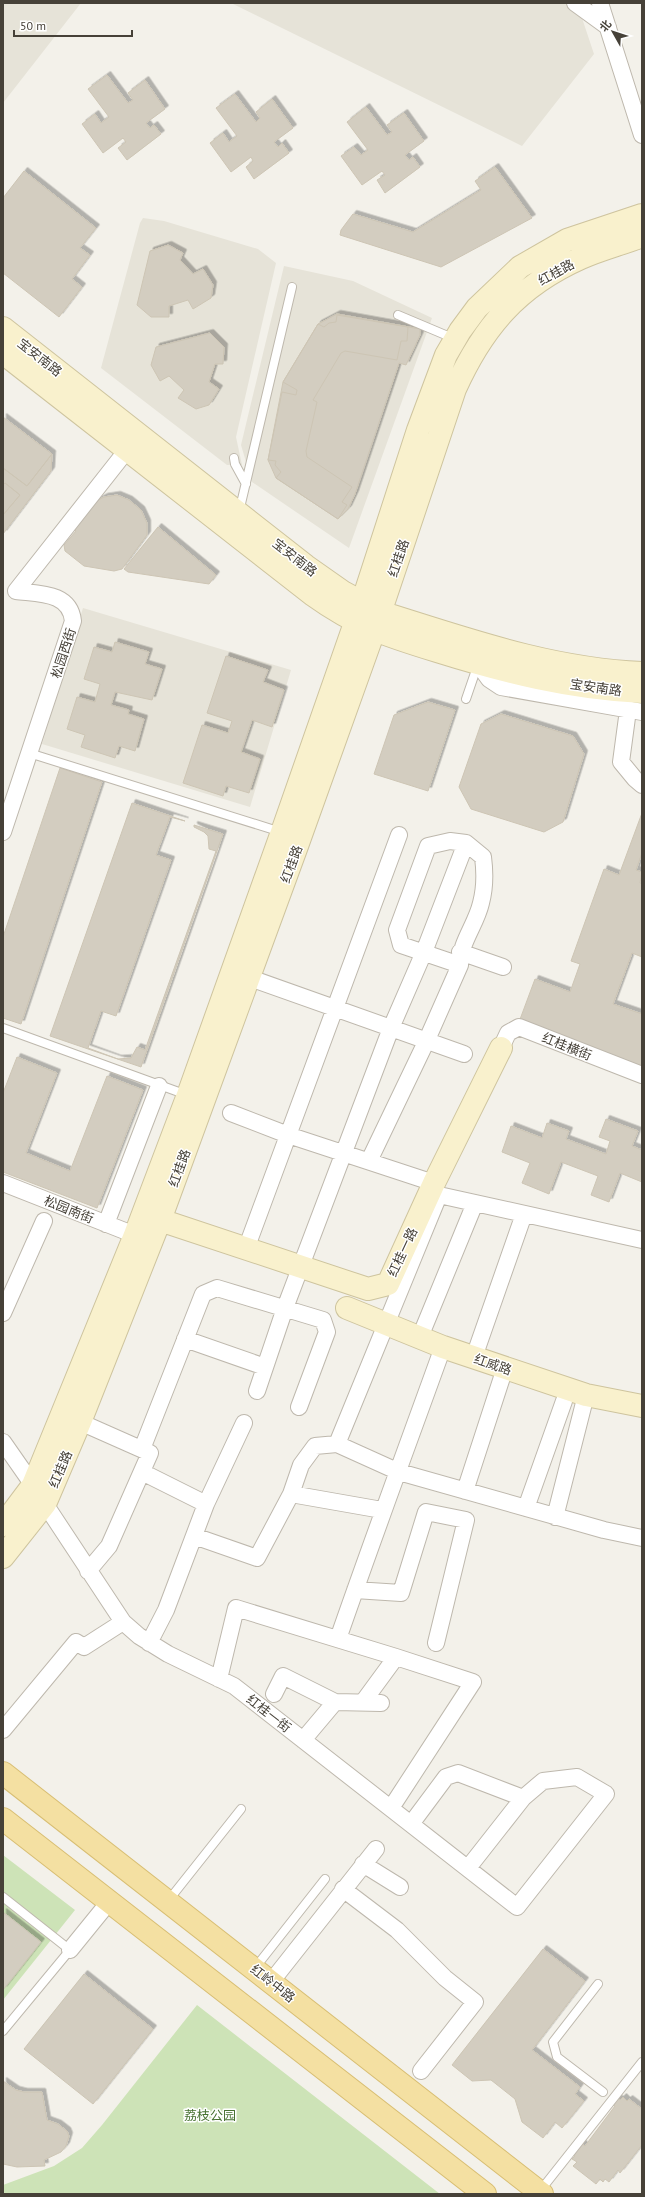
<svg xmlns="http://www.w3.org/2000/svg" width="645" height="2197" font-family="'PT Sans','Noto Sans SC',sans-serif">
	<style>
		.residential { fill: #e6e3d8 }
		.green { fill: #cde3b7 }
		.building { fill: #d3cdc0; stroke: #cdc5b4; filter: url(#shadow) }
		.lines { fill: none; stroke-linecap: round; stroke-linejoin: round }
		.lane-casing { stroke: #beb8ad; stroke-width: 10 }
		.street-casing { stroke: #beb8ad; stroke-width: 18 }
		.secondary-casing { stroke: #cec49e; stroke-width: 24 }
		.primary-casing { stroke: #d8be73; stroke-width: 24 }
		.lane { stroke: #fff; stroke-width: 8 }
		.street { stroke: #fff; stroke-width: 16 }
		.secondary { stroke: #f9f1cd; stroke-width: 22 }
		.primary { stroke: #f4e0a2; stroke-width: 22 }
		.labels { text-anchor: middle; stroke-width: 3; stroke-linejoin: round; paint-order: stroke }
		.street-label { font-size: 13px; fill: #464138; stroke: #fff }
		.park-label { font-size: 13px; fill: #477231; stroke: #fff }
	</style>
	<defs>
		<filter id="shadow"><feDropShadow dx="3.5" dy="-3.5" stdDeviation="0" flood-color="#0004"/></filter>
	</defs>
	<rect width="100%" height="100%" fill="#f3f1ea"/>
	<path class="residential" d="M3,3H81L3,103Z
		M231,3H577L594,54L522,146Z
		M143,218L164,221L258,249L276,263L236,437L242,465H227L101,368L140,223Z
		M284,266L353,281L432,318L349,548L252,482L241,445Z
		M83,608L291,670L250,807L42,744Z"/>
	<path class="green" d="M3,1855L75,1910L3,2000Z
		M197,2005L440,2194H3V2185L54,2166L82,2148L102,2125Z"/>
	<path class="building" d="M107,75L128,103L133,100L128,93L145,80L165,109L146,123L150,128L154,125L161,134L127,160L118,148L126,142L123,138L103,153L82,124L95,114L101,123L109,117L88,89Z
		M235,94L256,122L260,118L256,112L272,99L293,128L274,142L278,147L282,143L289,153L254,179L246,167L253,161L251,157L231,172L210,143L223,133L229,142L237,136L216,108Z
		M366,107L387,135L392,132L387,125L404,113L424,141L405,155L409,160L413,157L420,167L385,193L377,180L385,175L382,171L362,185L341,156L354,147L361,155L368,150L347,122Z
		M495,167L532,218L441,267L340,235L341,230L353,214L413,232L481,190L475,181Z
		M24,171L96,228L80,248L90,255L72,279L82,287L59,317L3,273V198Z
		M168,245L183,253L180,260L193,274L203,269L213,285L211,298L193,309L188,300L169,306V317H151L137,305L150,251Z
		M337,314L420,329V335L406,365L399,363L355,494L348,509L338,519L276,478L268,460L283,382L318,324Z
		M337,315L408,327L407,341H401L397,360L345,351L341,353L313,400L317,402L306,451L307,457L352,487L342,502L347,505L338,519L276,478L281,472L275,465L276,461L268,460L282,392L296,395L297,390L283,382L318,324L324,327L329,323L336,322Z
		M210,333L224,347L223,364H215L209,382L219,389L209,405L196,409L178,398L184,390L169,376L160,381L151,365L156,347Z
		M3,417L52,454L27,486L3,468Z
		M52,454L51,471L3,534V515L20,495L5,483L3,485V468L27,486Z
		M5,483L20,495L3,515V485Z
		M117,495L129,500L141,510L147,523V535L122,569L114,571L84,566L65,551L64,545L76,531L72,528L93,503L104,497Z
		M158,527L216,575L209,584L128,572L124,569Z
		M115,642L149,652L145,664L162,669L152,700L115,692L111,705L129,710L128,714L144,719L135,751L119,746L115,758L81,747L85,735L67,729L77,697L95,702L100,684L84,679L94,647L112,652Z
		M226,656L268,670L263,682L284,690L272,727L252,720L241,752L260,759L249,793L226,786L223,796L183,783L202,725L228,733L232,721L207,713Z
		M428,702L455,710L428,791L374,774L394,715Z
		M501,714L573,736L584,754L563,822L544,832L471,809L459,787L481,724Z
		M60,768L102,782L21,1024L3,1018V937Z
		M132,803L185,821L170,817L156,855L171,860L116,1016L101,1011L88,1048L118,1059L131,1058L137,1047L145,1050L216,851L209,849L208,836L204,832L194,827V825L223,834L141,1067L50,1036Z
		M642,813V853L636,870L642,872L640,883L642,884V957L632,953L613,1004L642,1014V1066L519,1022L535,979L570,992L580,964L571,961L604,869L619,875Z
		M17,1057L57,1073L26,1153L70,1171L107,1076L143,1090L97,1208L3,1172V1093Z
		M606,1119L638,1131L632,1146L642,1150V1182L620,1173L609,1202L591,1195L598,1176L561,1162L549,1194L522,1183L530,1163L502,1152L511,1126L542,1138L547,1123L569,1131L566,1139L606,1154L610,1141L599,1137Z
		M3,1912L41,1942L3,1990Z
		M543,1949L585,1981L532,2050L580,2087L575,2094L584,2101L562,2128L555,2122L543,2138L522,2122L515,2099L491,2080L472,2081L452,2065Z
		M84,1974L153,2029L93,2104L24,2049Z
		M3,2081L16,2090L24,2092H42L47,2120L58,2124L67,2131L69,2136L66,2146L61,2152L44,2160L45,2166L17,2167L3,2164Z
		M623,2097L627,2101L629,2099L642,2109V2145L620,2173L618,2170L609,2182L605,2179L603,2182L600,2179L596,2184L573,2166L577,2162L572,2159L575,2156L571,2154L580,2142L585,2146L615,2106L612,2104L617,2098L620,2100Z"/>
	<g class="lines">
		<defs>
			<path id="lane" d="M398,315L455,339
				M234,458L235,464L246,484
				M239,512L292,287
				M466,699L478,664
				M29,753L281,832
				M3,1028L187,1095
				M3,1897L70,1950L3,2031
				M168,1901L241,1809
				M255,1968L325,1879
				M598,1984L553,2042L557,2057L603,2092
				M540,2191L642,2062"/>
			<path id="street" d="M575,3L608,27
				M600,3L642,135
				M478,664L489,679L501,687L642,712
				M628,710L621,762L635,779L642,785
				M3,832L73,621C70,592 39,594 16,591L127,450
				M460,952L503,967
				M250,978L464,1054
				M501,1048L508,1033L519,1027L642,1075
				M231,1113L288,1135L434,1183
				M369,1161L426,1042L460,965C460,942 476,925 481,903C485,888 485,872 483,857L466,843L450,841L428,846L397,930L401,945L460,965
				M3,1183L135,1235
				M106,1224L159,1086
				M246,1249L399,835
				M3,1313L44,1221
				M420,1337L475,1203
				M185,1339L265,1367
				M474,1357L524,1214
				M257,1391L285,1308L391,1028L424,952L466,843
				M80,1422L150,1453L109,1546L88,1571
				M3,1442L33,1485
				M337,1444L439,1195L642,1240
				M142,1449L203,1294L217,1288L323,1320L327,1332L299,1407
				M142,1472L206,1504
				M465,1491L505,1368
				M291,1494L382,1510
				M45,1504L123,1622L139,1636L168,1654L234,1686L517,1907L606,1794L577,1777L543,1781L523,1798L468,1868
				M526,1508L564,1401
				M555,1517L586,1395
				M194,1536L257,1558L291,1494L301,1465L315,1446L337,1444L399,1472L604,1530L642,1538
				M355,1590L401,1593L426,1512L466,1520L436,1643
				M338,1639C372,1541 408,1444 443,1347
				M149,1643L166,1610L206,1504L244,1423
				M219,1679L236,1608L396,1657L473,1682L391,1808
				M274,1694L283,1676L335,1702L381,1703
				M363,1702L396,1657
				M3,1730L76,1642L84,1647L123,1622
				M303,1740L335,1702
				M411,1824L446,1777L458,1773L523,1798
				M363,1864L400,1887
				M343,1889L397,1930L445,1978L475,2002L421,2071
				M70,1950L109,1902
				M271,1982L376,1849"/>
			<path id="secondary" d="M3,328L306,566L343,592L380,612C467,639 549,669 642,673
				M3,353L313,595C356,626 388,636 437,651C504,672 572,689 642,692
				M160,1220L368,1289L388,1284L434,1183L501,1048
				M347,1308L443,1347L586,1395L642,1406
				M3,1525L33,1485L135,1235L188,1095L282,832L362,603L418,430L446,355L460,331L477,308L520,267L567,240L642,215
				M3,1557L45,1504L80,1422L160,1220L297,846L374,631L455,389C483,327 518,286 581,258C601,249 622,244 642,236"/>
			<path id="primary" d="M3,1773L542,2194
				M3,1819L485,2194"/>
		</defs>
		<use href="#lane" class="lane-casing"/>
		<use href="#street" class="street-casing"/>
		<use href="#secondary" class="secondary-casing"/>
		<use href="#primary" class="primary-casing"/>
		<use href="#lane" class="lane"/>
		<use href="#street" class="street"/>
		<use href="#secondary" class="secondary"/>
		<use href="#primary" class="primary"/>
	</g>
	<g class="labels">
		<g class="street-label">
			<text transform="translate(556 272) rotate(-29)" y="5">红桂路</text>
			<text transform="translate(40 357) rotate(38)" y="5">宝安南路</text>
			<text transform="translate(295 557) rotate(38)" y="5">宝安南路</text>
			<text transform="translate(398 558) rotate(-71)" y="5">红桂路</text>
			<text transform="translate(63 653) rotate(-72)" y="5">松园西街</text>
			<text transform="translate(596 687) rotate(8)" y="5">宝安南路</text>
			<text transform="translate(291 864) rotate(-70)" y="5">红桂路</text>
			<text transform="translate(567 1046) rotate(22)" y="5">红桂横街</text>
			<text transform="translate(179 1168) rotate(-70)" y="5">红桂路</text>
			<text transform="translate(69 1209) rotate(22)" y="5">松园南街</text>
			<text transform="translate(402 1252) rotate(-65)" y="5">红桂一路</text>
			<text transform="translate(493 1364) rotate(19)" y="5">红威路</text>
			<text transform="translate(60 1469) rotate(-67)" y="5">红桂路</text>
			<text transform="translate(269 1713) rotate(38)" y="5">红桂一街</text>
			<text transform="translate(273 1983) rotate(38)" y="5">红岭中路</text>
		</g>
		<g class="park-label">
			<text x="210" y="2120">荔枝公园</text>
		</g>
	</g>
	<rect width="645" height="2197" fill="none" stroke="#464138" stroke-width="8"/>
	<g transform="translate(613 32) rotate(309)" stroke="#ffffff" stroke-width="3" paint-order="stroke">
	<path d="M0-3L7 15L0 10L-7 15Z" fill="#464138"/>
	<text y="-6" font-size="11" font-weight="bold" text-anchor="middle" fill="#464138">北</text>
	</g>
	<path d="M14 30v6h118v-6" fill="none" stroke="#464138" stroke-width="2"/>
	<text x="20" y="30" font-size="12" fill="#464138" stroke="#ffffff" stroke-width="3" paint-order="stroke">50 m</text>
</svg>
